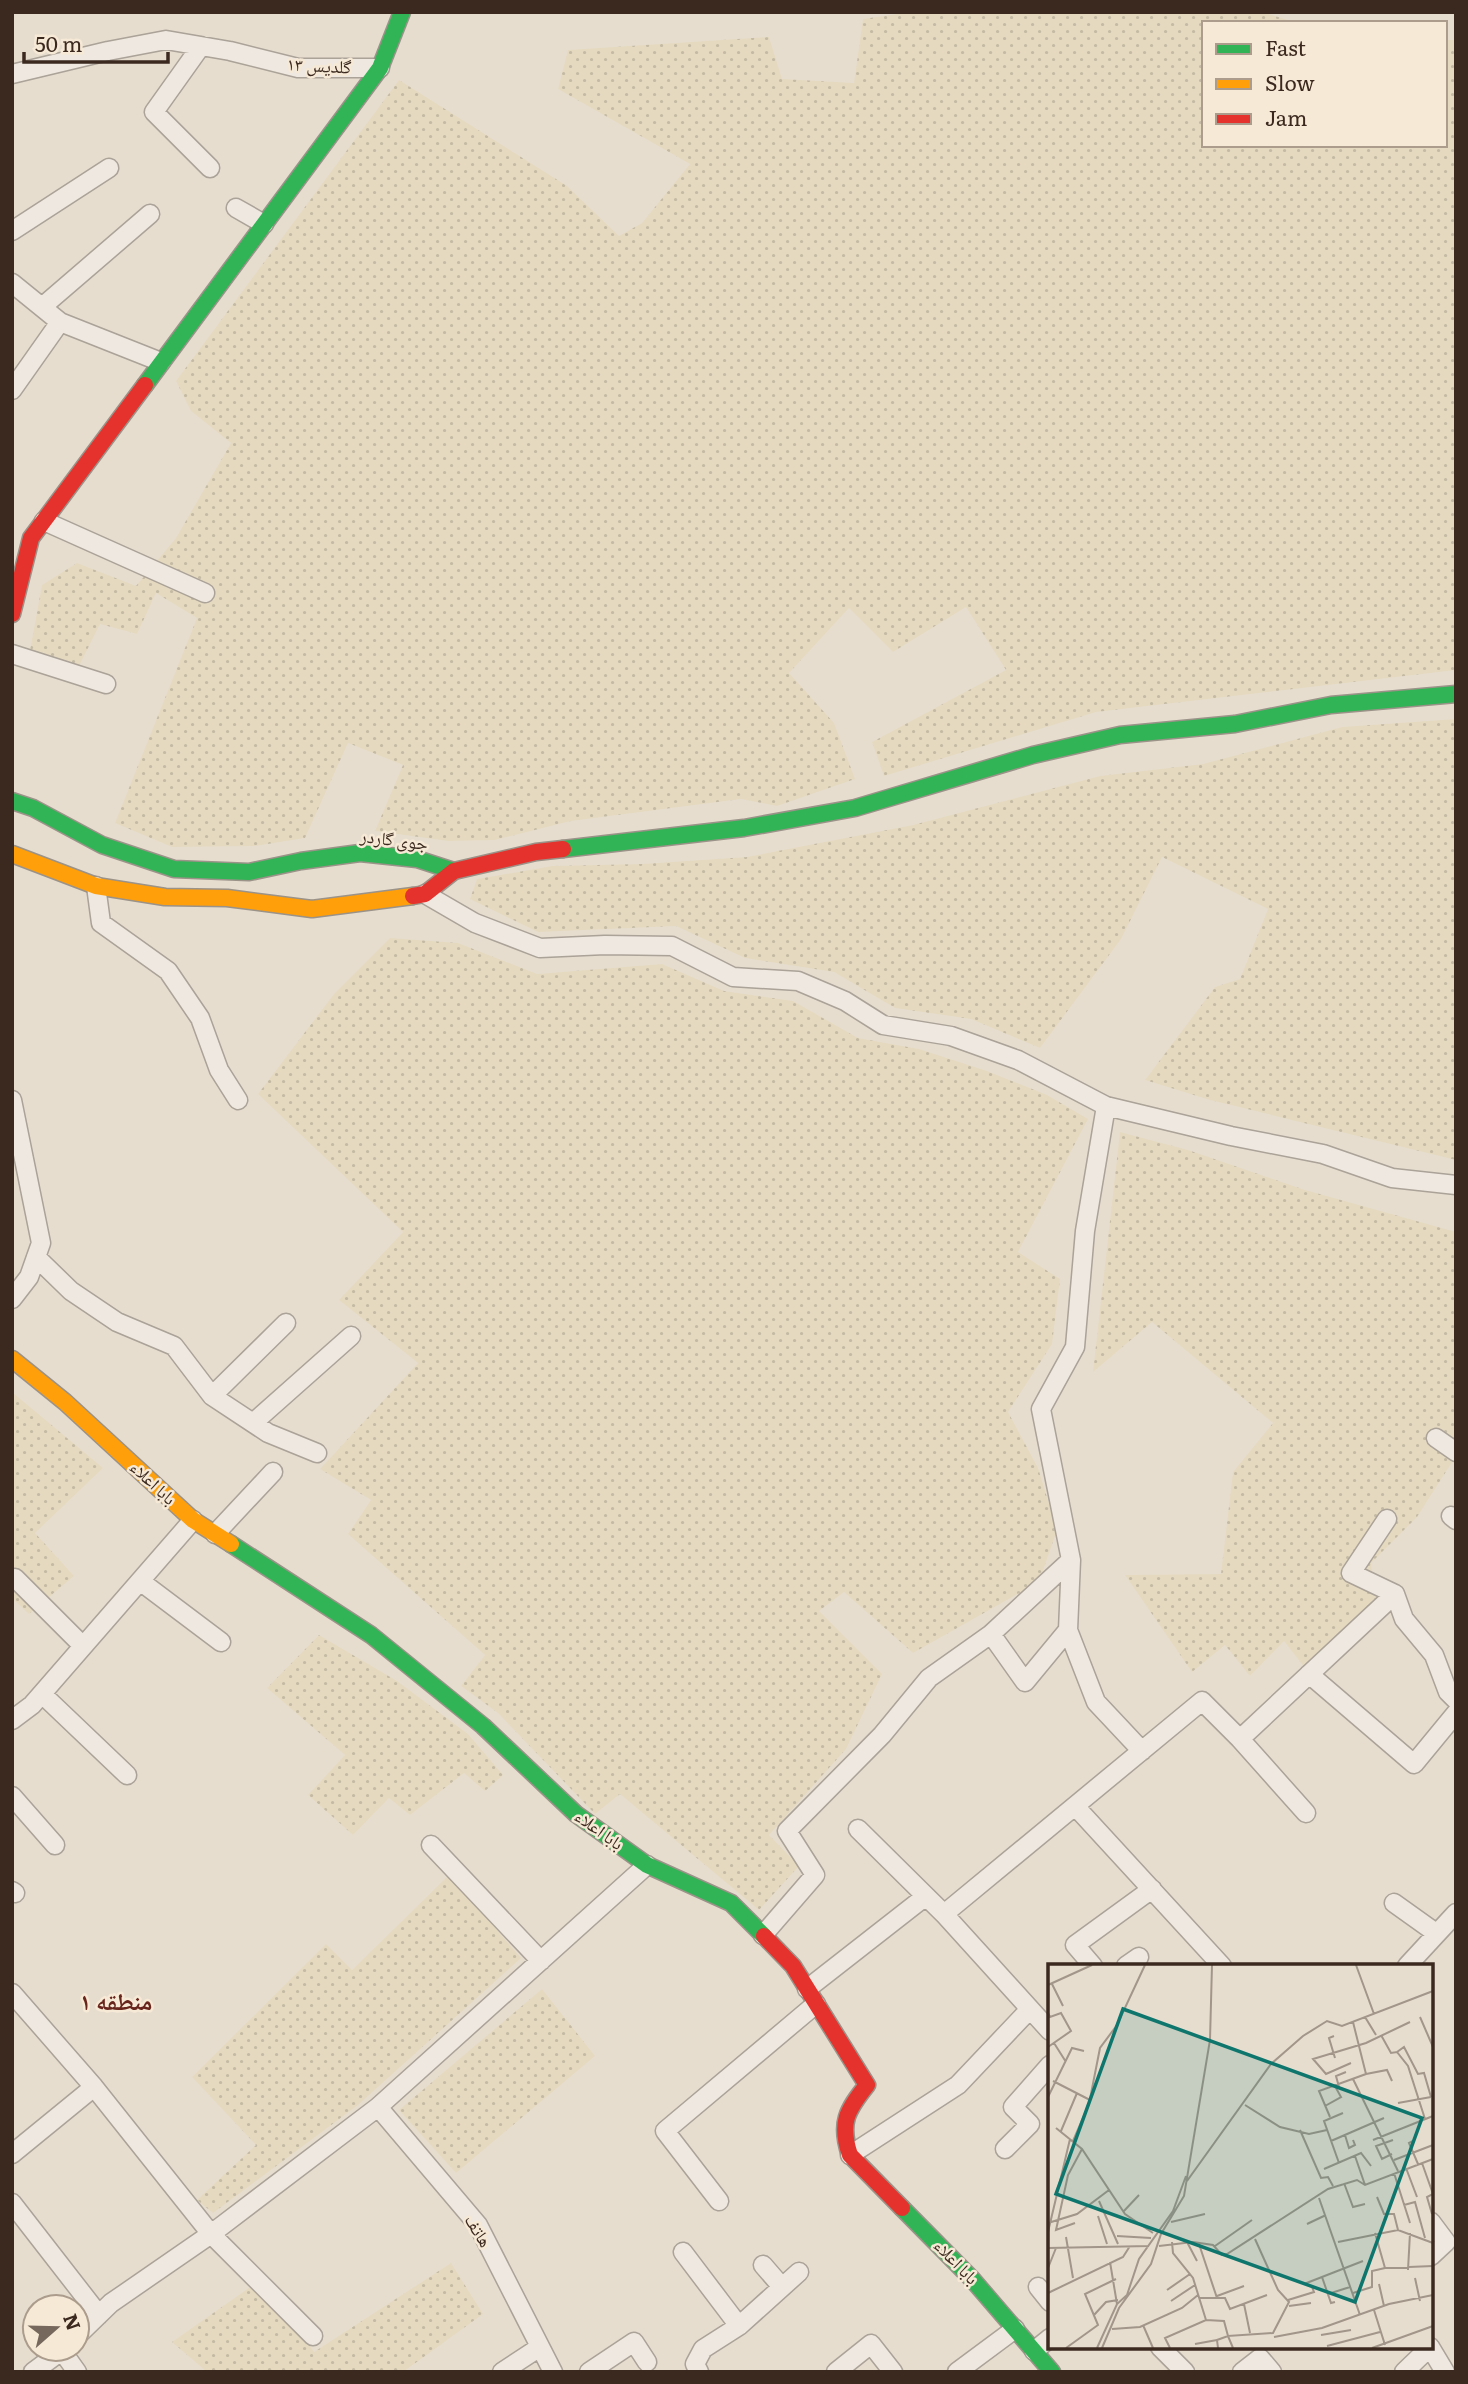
<svg xmlns="http://www.w3.org/2000/svg" width="1468" height="2384" font-family="Literata,'Noto Naskh Arabic',serif">
	<style>
		.farmland { fill: url(#farmland-dots) }
		.lines { fill: none; stroke-linecap: round; stroke-linejoin: round }
		.street-casing { stroke: #aba298; stroke-width: 21 }
		.fast-casing { stroke: #9b9288; stroke-width: 19 }
		.slow-casing { stroke: #9b9288; stroke-width: 19 }
		.jam-casing { stroke: #9b9288; stroke-width: 19 }
		.street { stroke: #eee8e0; stroke-width: 18 }
		.fast { stroke: #30b455; stroke-width: 16 }
		.slow { stroke: #ff9f0a; stroke-width: 16 }
		.jam { stroke: #e5322d; stroke-width: 16 }
		.labels { text-anchor: middle; stroke-width: 5; stroke-linejoin: round; paint-order: stroke }
		.street-label { font-size: 18px; fill: #3b291f; stroke: #f6e9d5 }
		.district-label { font-size: 24px; font-weight: bold; fill: #68251e; stroke: #f6e9d5 }
		.inset-road { fill: none; stroke: #a29589; stroke-width: 2 }
		.view { fill: #0f766e; fill-opacity: 0.15; stroke: #0f766e; stroke-width: 3.5 }
		.inset-edge { fill: none; stroke: #3b291f; stroke-width: 3.5 }
	</style>
	<defs>
		<pattern id="farmland-dots" width="8" height="8" patternUnits="userSpaceOnUse" patternTransform="scale(1.75)"><rect width="8" height="8" fill="#e5dac0"/><path d="M2 2h.1M6 6h.1" fill="none" stroke="#c5bba5" stroke-width="1.8" stroke-linecap="round"/></pattern>
	</defs>
	<rect width="100%" height="100%" fill="#e6ddcf"/>
	<path class="farmland" d="M911,12H1262L1298,23H1204V145H1445V40H1456V670L1096,712L884,776L872,742L1006,670L966,607L893,652L849,608L789,673L834,723L855,779L777,806L741,799L571,821L495,840L448,841L375,831L403,765L348,743L305,838L255,846L172,847L115,823L197,618L156,593L137,634L100,624L76,672L29,656L42,585L77,563L136,586L176,538L231,443L191,411L176,381L399,80L567,186L619,236L642,223L690,164L558,89L568,50L769,37L782,79L854,83L863,19Z
		M1456,719V1160L1210,1100L1145,1080L1215,987L1240,979L1268,909L1162,857L1121,939L1040,1048L971,1019L895,1008L834,972L745,958L676,926L538,932L470,899L477,879L552,866L642,864L747,857L913,825L1100,776L1203,764L1342,727Z
		M390,938L458,943L537,974L662,964L724,991L793,1001L858,1038L919,1049L987,1071L1047,1095L1088,1119L1018,1252L1060,1279L1052,1344L1008,1412L1038,1468L1057,1530L1039,1582L913,1653L844,1592L819,1611L882,1674L846,1749L769,1835L799,1866L759,1910L620,1794L595,1814L498,1713L461,1686L485,1655L348,1534L371,1500L320,1469L418,1363L339,1300L403,1232L258,1094L334,994Z
		M1120,1132L1188,1150L1305,1190L1456,1232V1456L1417,1517L1371,1563L1376,1607L1312,1677L1284,1641L1250,1676L1225,1645L1192,1672L1125,1575L1221,1574L1233,1472L1273,1423L1152,1322L1093,1372Z
		M12,1392L103,1468L35,1533L74,1576L29,1614L12,1598Z
		M319,1635L397,1681L468,1734L503,1775L485,1791L464,1773L410,1815L389,1798L353,1835L308,1795L345,1755L267,1688Z
		M449,1875L521,1958L358,2105L213,2213L197,2200L256,2145L192,2077L326,1944L352,1970Z
		M542,1989L595,2056L456,2173L399,2110Z
		M451,2263L483,2314L403,2372H207L172,2342L263,2278L314,2352Z"/>
	<g class="lines">
		<defs>
			<path id="street" d="M201,46L154,112L210,168
				M12,74L108,51L166,40L230,51L298,68H380
				M236,208L264,224
				M12,231L109,168
				M12,283L60,322L161,362
				M42,307L150,214
				M12,390L60,322
				M44,521L205,593
				M12,654L106,684
				M96,886L101,923L168,971L200,1018L219,1070L238,1100
				M425,894L475,923L540,948L605,945L672,946L733,977L798,981L845,1001L883,1025L951,1036L1018,1060L1106,1106L1231,1136L1323,1154L1392,1178L1456,1185
				M12,1100L41,1243L29,1277L12,1299
				M1106,1106L1085,1231L1075,1347L1041,1409L1071,1560L1068,1630L1096,1702L1142,1751
				M36,1257L71,1291L117,1322L174,1346L212,1396L268,1433L317,1453
				M212,1396L286,1323
				M253,1423L351,1336
				M1436,1438L1456,1452
				M1451,1516L1456,1520
				M1387,1519L1351,1573L1395,1594
				M215,1534L273,1472
				M15,1578L83,1646
				M140,1581L221,1642
				M991,1634L1025,1682L1068,1630
				M1309,1674L1414,1764L1456,1713
				M42,1694L127,1775
				M12,1720L32,1705L193,1520
				M1240,1739L1395,1594L1404,1619L1434,1655L1448,1692L1456,1700
				M12,1796L55,1845
				M1075,1806L1222,1966
				M858,1829L944,1914L1050,2031
				M431,1845L541,1961
				M12,1891L15,1893
				M1394,1903L1436,1933
				M944,1914L1202,1701L1240,1739L1306,1813
				M763,1935L815,1875L787,1831L882,1735L929,1678L991,1634L1071,1560
				M1093,1966L1075,1945L1152,1889
				M1126,1966L1139,1957
				M1407,1966L1456,1913
				M807,1989L926,1896
				M12,1993L94,2087L211,2234L313,2336
				M378,2107L478,2225L553,2372
				M1005,2149L1030,2124L1013,2107L1050,2065
				M12,2154L94,2087
				M850,2155L958,2085L1030,2009
				M719,2201L665,2131L816,2004
				M12,2203L99,2315
				M1431,2222L1446,2242L1431,2256
				M683,2252L739,2326
				M763,2265L782,2287
				M1038,2287L1050,2302
				M77,2336L111,2303L211,2234L378,2107L647,1865
				M1160,2347L1185,2372
				M1430,2347L1445,2372
				M62,2351L77,2372
				M1034,2351L1050,2338
				M33,2372L64,2349
				M502,2372L540,2347
				M589,2372L634,2342L647,2362
				M699,2372L695,2364L703,2349L739,2326L799,2272
				M836,2372L871,2344L893,2372
				M957,2372L1015,2329
				M1242,2372L1260,2358L1272,2372
				M1404,2372L1430,2347"/>
			<path id="fast" d="M145,385L380,68L402,12
				M12,801L33,808L102,845L174,869L249,872L301,861L360,853L417,859L454,871
				M563,849L744,828L855,808L1033,755L1120,735L1235,724L1331,705L1456,694
				M231,1544L371,1635L483,1726L576,1814L647,1865L731,1903L764,1936
				M902,2208L972,2279L1052,2372"/>
			<path id="slow" d="M12,854L96,886L165,897L227,898L312,909L413,896
				M12,1359L65,1402L193,1520L231,1544"/>
			<path id="jam" d="M12,614L31,538L145,385
				M413,896L425,894L454,871L536,852L563,849
				M764,1936L793,1966L867,2085C847,2110 839,2123 850,2155L902,2208"/>
		</defs>
		<use href="#street" class="street-casing"/>
		<use href="#fast" class="fast-casing"/>
		<use href="#slow" class="slow-casing"/>
		<use href="#jam" class="jam-casing"/>
		<use href="#street" class="street"/>
		<use href="#fast" class="fast"/>
		<use href="#slow" class="slow"/>
		<use href="#jam" class="jam"/>
	</g>
	<g class="labels">
		<g class="street-label">
			<text transform="translate(319 66) rotate(3)" y="6">گلدیس ۱۳</text>
			<text transform="translate(394 840) rotate(7)" y="6">جوی گاردر</text>
			<text transform="translate(153 1483) rotate(43)" y="6">بابا اعلاء</text>
			<text transform="translate(599 1830) rotate(36)" y="6">بابا اعلاء</text>
			<text transform="translate(478 2231) rotate(58)" y="6">هاتف</text>
			<text transform="translate(956 2262) rotate(46)" y="6">بابا اعلاء</text>
		</g>
		<g class="district-label">
			<text x="116" y="2010">منطقه ۱</text>
		</g>
	</g>
	<g transform="translate(1048 1964)">
		<rect width="385" height="385" fill="#e6ddcf"/>
		<path class="inset-road" d="M308,1L326,50M4,20L15,42M0,21L44,1M0,49L2,53L13,49L23,67L0,83M317,53L328,71M372,53L385,83M333,71L343,89L349,88L360,102L377,155M286,72L281,74L287,94M6,79L18,98M349,88L356,83L370,110L376,109L383,133M303,99L278,110L265,95L318,79L362,58M318,110L339,106L344,117M305,115L350,207M5,117L42,136M291,123L288,112L298,108M0,133L24,84L36,87M350,139L383,133M197,141L232,163L261,170L279,166M277,142L293,133L288,124M282,153L271,127L318,110L305,58M8,164L34,185L77,250L105,269M252,166L273,214L280,213L285,222M13,167L29,129M297,171L301,184L307,181L305,176M325,176L385,152M25,177L41,140L52,84L69,61L97,1M283,177L336,154M365,177L361,179L370,200M344,190L334,195L328,182L345,176M307,192L317,221M346,196L385,181M291,199L276,157L295,149M374,199L385,230L379,233L384,250M358,204L369,233M276,205L313,189L323,202M346,209L362,259M139,217L223,100L255,72L279,57L294,62L385,27M296,219L305,243L317,240M329,233L336,250H346L350,266M271,234L312,351M51,237L70,280M356,241L367,238L377,274M75,248L91,231M50,252L59,280M123,258L157,250M0,259L29,250L61,226M27,259L8,266L20,211L34,185M259,260L278,251M0,268L22,175M327,269L337,304L385,302M69,272L103,274M18,273L25,314M124,278L125,289L145,314L158,356M139,278L149,297M290,278L350,266L385,279M151,280L169,334M111,282L145,278L165,281L174,291L179,290L280,225L309,216L317,221L385,195M167,282L204,256M0,284L101,282M62,298L69,340M0,304L8,284M360,306L362,269M274,313L283,339L287,338M367,314L372,337M256,320L315,297M331,320L336,342M119,326L142,310M0,329L75,293L82,282M305,329L324,323V307L337,304M280,330L302,323M169,332L196,322M151,334H177L182,345L219,331M240,336L266,328L264,323M123,337L147,321M196,340L202,369M241,342L263,339M326,346L337,381M46,351L58,338L70,336M95,361L105,384M64,365L92,363L134,344L150,331M273,371L303,366M226,373L274,364L341,340L385,331M147,380L169,376M279,382L332,368M18,384L50,361L37,330L68,315M49,384L69,340L79,331L91,295L125,247L138,212M54,384L71,344L103,300L113,270L136,232L162,76L164,1M122,384L117,374L158,356L176,357L180,372L225,369L241,338L230,326L207,275M170,384L169,376L180,372L185,384M324,384L385,362"/>
		<path class="view" d="M75,45L374,154L307,338L8,230Z"/>
		<rect width="385" height="385" class="inset-edge"/>
	</g>
	<rect width="1468" height="2384" fill="none" stroke="#3b291f" stroke-width="28"/>
	<rect x="1202" y="21" width="245" height="126" fill="#f6e9d5" stroke="#ab9c8c" stroke-width="2"/>
	<rect x="1216" y="44" width="35" height="10" fill="#30b455" stroke="#ab9c8c" stroke-width="2"/>
	<text x="1265" y="56" font-size="21" fill="#3b291f">Fast</text>
	<rect x="1216" y="79" width="35" height="10" fill="#ff9f0a" stroke="#ab9c8c" stroke-width="2"/>
	<text x="1265" y="91" font-size="21" fill="#3b291f">Slow</text>
	<rect x="1216" y="114" width="35" height="10" fill="#e5322d" stroke="#ab9c8c" stroke-width="2"/>
	<text x="1265" y="126" font-size="21" fill="#3b291f">Jam</text>
	<g transform="translate(56 2328) rotate(70)"><circle r="33" fill="#f6e9d5" stroke="#ab9c8c" stroke-width="2"/>
	<path d="M0-5L12 26L0 18L-12 26Z" fill="#77685d"/>
	<text y="-10" font-size="19" font-weight="bold" text-anchor="middle" fill="#3b291f">N</text>
	</g>
	<path d="M24 52v10h144v-10" fill="none" stroke="#3b291f" stroke-width="3.5"/>
	<text x="35" y="52" font-size="21" fill="#3b291f" stroke="#f6e9d5" stroke-width="5" paint-order="stroke">50 m</text>
</svg>
